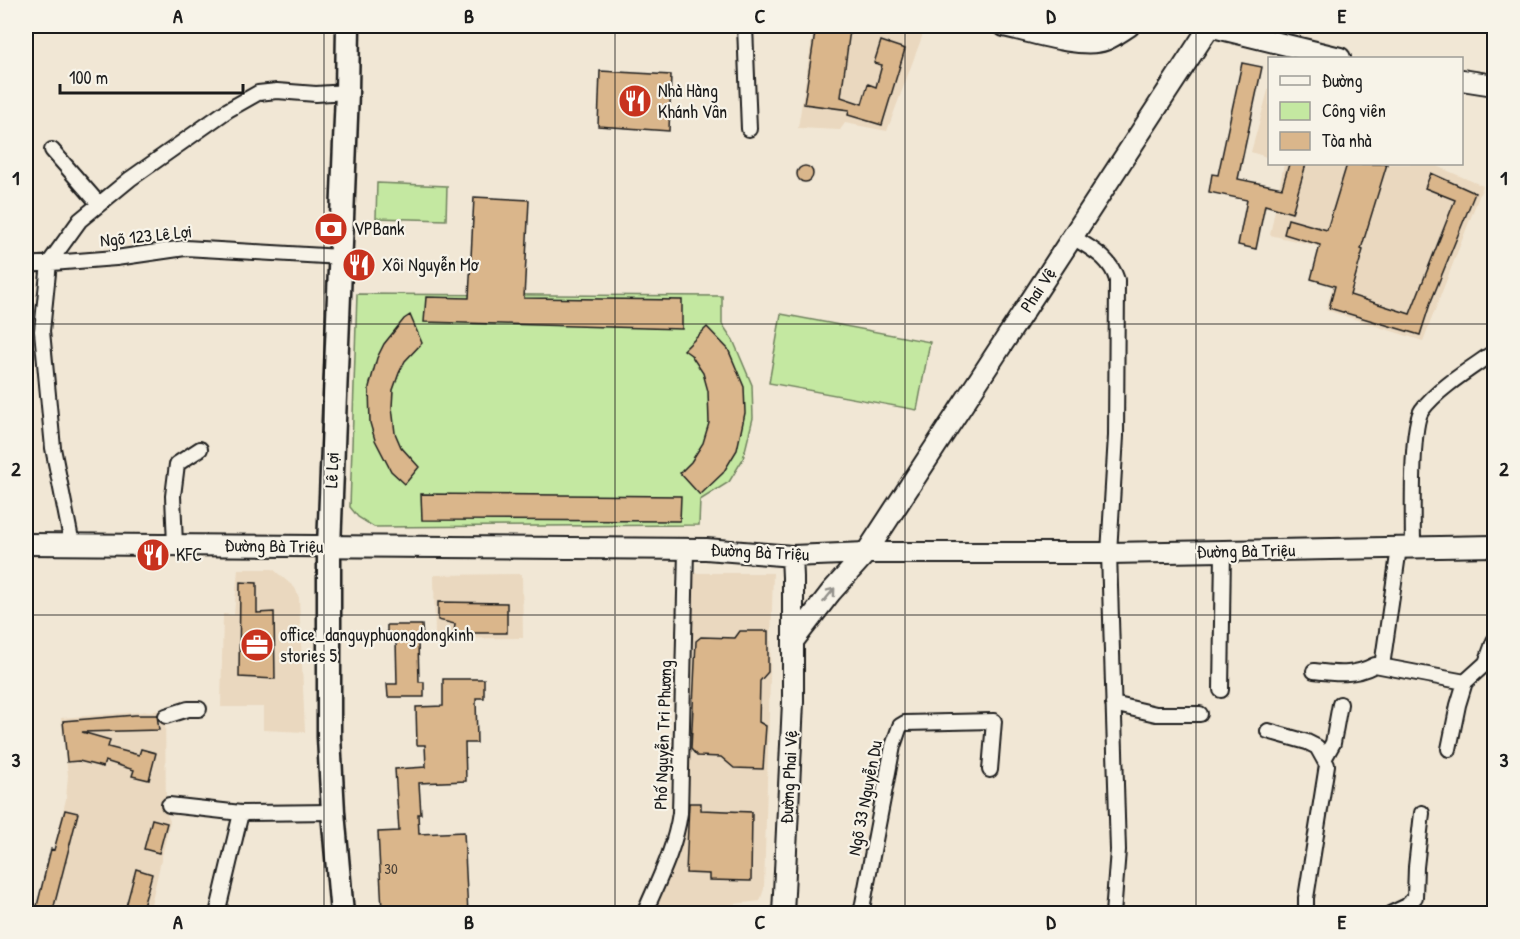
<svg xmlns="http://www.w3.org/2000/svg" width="1520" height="939" font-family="'Patrick Hand',sans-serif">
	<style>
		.built { fill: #ead8bf }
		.green { fill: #c4e8a1; stroke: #70825e; stroke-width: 1.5 }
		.building { fill: #dab68b; stroke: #1c1c1c; stroke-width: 1.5 }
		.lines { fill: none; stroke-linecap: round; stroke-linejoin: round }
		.street-casing { stroke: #1c1c1c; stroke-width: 18 }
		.secondary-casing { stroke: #1c1c1c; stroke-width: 24 }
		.primary-casing { stroke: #1c1c1c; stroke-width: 27 }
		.street { stroke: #f7f3e8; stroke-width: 14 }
		.secondary { stroke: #f7f3e8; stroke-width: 20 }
		.primary { stroke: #f7f3e8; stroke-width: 22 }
		.oneway { stroke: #94928c }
		.grid { fill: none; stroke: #1c1c1c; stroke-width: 1.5; stroke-opacity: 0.55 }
		.labels { text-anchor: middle; stroke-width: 4.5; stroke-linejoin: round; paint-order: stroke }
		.number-label { font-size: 15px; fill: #4c4238 }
		.poi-label { font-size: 18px; fill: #1c1c1c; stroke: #f7f3e8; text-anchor: start }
		.street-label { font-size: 18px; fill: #1c1c1c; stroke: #f7f3e8 }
		.neatline { fill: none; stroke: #1c1c1c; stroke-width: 2 }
		.grid-label { font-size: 20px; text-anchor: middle; font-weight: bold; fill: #1c1c1c }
	</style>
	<rect width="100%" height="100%" fill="#f1e7d5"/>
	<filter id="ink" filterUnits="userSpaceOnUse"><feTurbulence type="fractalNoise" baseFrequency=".0167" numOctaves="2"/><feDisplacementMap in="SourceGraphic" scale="12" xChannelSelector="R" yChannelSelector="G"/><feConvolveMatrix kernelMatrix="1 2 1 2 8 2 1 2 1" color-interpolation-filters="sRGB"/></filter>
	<g filter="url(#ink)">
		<path class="built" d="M814,26H926L887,131L845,123L840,130L798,128Z
			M1269,87V158L1251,152Z
			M1284,164H1432L1483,186L1423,341L1326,310L1343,252L1270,235Z
			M238,569H273L295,588L299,598L305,732L263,730V707H221L223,614L234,615Z
			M689,573H773L764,889L760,901L649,914L669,865L680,846Z
			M522,574L523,638L435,639L434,575Z
			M165,710L166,812L170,821L149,913L38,914L66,799L68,775L61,718Z"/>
		<path class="green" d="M377,183L447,186L446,220L376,218Z
			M357,294L722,296V324L733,340L752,385L753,418L743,459L729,482L700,500L699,525L374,527L358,517L350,507Z
			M781,314L930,342L917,410L769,383Z"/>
		<path class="building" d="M816,26L850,30L841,97L862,104L868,84L876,87L882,65L874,63L881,41L905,49L882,125L848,115L849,110L804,104Z
			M1242,63L1262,67L1238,179L1282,188L1289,164H1306L1292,213L1265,205L1256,249L1238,245L1247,200L1209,192L1212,174L1218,175Z
			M600,71L671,75L669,131L598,126Z
			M1347,164H1387L1361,249L1363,250L1350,295L1410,314L1455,200L1425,188L1431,173L1475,193L1430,304L1420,335L1329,308L1335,286L1311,279L1320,245L1284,234L1288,219L1327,230Z
			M797 174a8 8 0 1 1 16 0a8 8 0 1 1-16 0Z
			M474,197L529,200L524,298L682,300V329L424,322L426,297L469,298Z
			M410,315L422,343L405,361L399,373L393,390L392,407L395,433L401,447L419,467L405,484L391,471L375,440L370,423L369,387L377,358L384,344L404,319Z
			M707,327L728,349L744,387L745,413L737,450L723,473L700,495L680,473L691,462L703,443L709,423L708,391L703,373L691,355L684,350Z
			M421,494L681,496L680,521L422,520Z
			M240,582L257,583V613L274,612L275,679L239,677Z
			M438,602L507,603V633H454L455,624L438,620Z
			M387,625H422L423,640H418L419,682H424V697H388L387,684H397L396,640H387Z
			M740,631H768V672L760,681L759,722L766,726L763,769L734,768L721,757L697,756L691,749L696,641L701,637L735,638Z
			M443,679H484V698H476L477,743H465L466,781L419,783L421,814H418L419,834L464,832L468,914H428V907L382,910L378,832L399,831L395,769L426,767L425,745H417L416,707L443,706Z
			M135,715H157L159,730L82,732L110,740L108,747L139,755L141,749L156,753L149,780L132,776L134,770L105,761L103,767L79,761L67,762L63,721Z
			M689,803H701V810L752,812L751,881L709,880V874L686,873Z
			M65,810L78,813L52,914H35L51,849L54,850Z
			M152,819L167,823L159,853L144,849Z
			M136,869L152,874L141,914H124Z"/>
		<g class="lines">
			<defs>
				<path id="street" d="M745,26L749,129
					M52,150L99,204
					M1073,237C1091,249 1110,257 1117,280L1116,436L1109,553L1118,850L1113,914
					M26,265L116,258L185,248L341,257
					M72,544L53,448L42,331L49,263L80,220L130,179L228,110L258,93L277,91L316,94L347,92
					M175,545L173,496L177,464L200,449
					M1413,548C1413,523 1410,426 1422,410C1437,389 1473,367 1494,352
					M1382,666L1399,548
					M1314,671C1337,674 1354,676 1375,665L1465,682
					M1221,690L1223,551
					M1113,704L1156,714H1200
					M166,716L188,709H199
					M1268,731L1307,742L1317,747L1327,765L1306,898V914
					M1449,749L1458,705L1465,682L1486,663L1494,641
					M1324,759L1333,743L1340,704
					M169,805L241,813L333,812
					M217,914L241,813
					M644,914C658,881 675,849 680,813L686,550
					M861,914L893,746L900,726L905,723L994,721L990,770
					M1390,914L1407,906L1415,897L1416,867L1422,813"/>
				<path id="secondary" d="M1004,26C1028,31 1082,49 1105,40C1113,37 1121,31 1129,26
					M1209,26L1340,58
					M1462,80L1494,85
					M26,544L706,549L792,556L866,553H1109L1494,546
					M794,640L831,592L866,553L1210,26
					M783,914L793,702V577L792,556"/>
				<path id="primary" d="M342,914L333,812L329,737V547L347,92L348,26"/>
			</defs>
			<use href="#street" class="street-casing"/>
			<use href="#secondary" class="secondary-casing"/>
			<use href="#primary" class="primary-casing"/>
			<use href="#street" class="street"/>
			<use href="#secondary" class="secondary"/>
			<use href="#primary" class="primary"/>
		</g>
		<defs><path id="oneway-shaft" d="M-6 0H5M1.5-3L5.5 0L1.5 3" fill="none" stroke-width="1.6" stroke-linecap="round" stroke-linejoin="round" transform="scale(1.5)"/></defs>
		<use class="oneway" href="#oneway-shaft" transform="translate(829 595) rotate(-51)"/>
	</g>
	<path class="grid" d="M324,26V914M615,26V914M905,26V914M1196,26V914M26,324H1494M26,615H1494"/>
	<defs>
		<symbol id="restaurant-disc" viewBox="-11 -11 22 22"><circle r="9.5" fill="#c8321e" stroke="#f7f3e8"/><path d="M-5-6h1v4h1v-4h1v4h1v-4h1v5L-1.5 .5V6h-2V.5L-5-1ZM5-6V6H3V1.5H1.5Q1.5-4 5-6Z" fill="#fff"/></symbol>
		<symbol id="bank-disc" viewBox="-11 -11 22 22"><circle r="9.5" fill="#c8321e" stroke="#f7f3e8"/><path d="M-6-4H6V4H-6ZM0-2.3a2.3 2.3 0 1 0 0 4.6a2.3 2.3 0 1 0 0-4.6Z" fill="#fff"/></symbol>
		<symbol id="office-disc" viewBox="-11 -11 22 22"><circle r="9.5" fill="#c8321e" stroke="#f7f3e8"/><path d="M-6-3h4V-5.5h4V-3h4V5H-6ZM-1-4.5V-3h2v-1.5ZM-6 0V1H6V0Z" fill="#fff"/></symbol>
	</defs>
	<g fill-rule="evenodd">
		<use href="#restaurant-disc" x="616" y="82" width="38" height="38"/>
		<use href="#bank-disc" x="312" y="210" width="38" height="38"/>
		<use href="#restaurant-disc" x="340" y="246" width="38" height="38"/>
		<use href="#restaurant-disc" x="134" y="536" width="38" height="38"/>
		<use href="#office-disc" x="238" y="626" width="38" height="38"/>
	</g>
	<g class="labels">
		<g class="number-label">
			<text x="391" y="874">30</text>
		</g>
		<g class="poi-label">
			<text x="658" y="97">Nhà Hàng<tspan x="658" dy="21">Khánh Vân</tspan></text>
			<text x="354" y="235">VPBank</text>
			<text x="382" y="271">Xôi Nguyễn Mơ</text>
			<text x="176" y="561">KFC</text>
			<text x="280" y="641">office_danguyphuongdongkinh<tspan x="280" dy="21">stories 5</tspan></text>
		</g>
		<g class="street-label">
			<text transform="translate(146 236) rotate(-6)" y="6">Ngõ 123 Lê Lợi</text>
			<text transform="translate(1038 290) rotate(-57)" y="6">Phai Vệ</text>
			<text transform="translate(332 470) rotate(-88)" y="6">Lê Lợi</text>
			<text transform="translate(274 546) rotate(1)" y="6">Đường Bà Triệu</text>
			<text transform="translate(1246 551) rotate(-1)" y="6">Đường Bà Triệu</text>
			<text transform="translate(760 552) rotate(3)" y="6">Đường Bà Triệu</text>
			<text transform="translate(663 735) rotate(-88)" y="6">Phố Nguyễn Tri Phương</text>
			<text transform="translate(789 777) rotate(-87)" y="6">Đường Phai Vệ</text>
			<text transform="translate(865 798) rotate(-79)" y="6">Ngõ 33 Nguyễn Du</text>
		</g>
	</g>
	<rect width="1520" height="939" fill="none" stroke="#f7f3e8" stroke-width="66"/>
	<rect x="1268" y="57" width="195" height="108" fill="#f7f3e8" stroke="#9f9d96" stroke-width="1.5"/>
	<rect x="1280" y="76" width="30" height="9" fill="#f7f3e8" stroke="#9f9d96" stroke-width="1.5"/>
	<text x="1322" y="87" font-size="18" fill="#1c1c1c">Đường</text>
	<rect x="1280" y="102" width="30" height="18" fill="#c4e8a1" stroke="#9f9d96" stroke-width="1.5"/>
	<text x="1322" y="117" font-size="18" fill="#1c1c1c">Công viên</text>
	<rect x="1280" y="132" width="30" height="18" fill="#dab68b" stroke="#9f9d96" stroke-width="1.5"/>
	<text x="1322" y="147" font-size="18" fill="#1c1c1c">Tòa nhà</text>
	<path d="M60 84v9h183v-9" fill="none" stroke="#1c1c1c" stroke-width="3"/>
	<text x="69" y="84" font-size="18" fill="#1c1c1c" stroke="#f7f3e8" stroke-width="4.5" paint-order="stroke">100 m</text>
	<rect x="33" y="33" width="1454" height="873" class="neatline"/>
	<g class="grid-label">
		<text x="178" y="23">A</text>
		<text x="469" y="23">B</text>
		<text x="760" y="23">C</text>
		<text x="1051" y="23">D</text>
		<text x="1342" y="23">E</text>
		<text x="16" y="185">1</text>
		<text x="1504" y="185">1</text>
		<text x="16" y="476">2</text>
		<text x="1504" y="476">2</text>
		<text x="16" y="767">3</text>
		<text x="1504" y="767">3</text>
		<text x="178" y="929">A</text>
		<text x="469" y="929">B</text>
		<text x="760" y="929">C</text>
		<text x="1051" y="929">D</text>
		<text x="1342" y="929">E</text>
	</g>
</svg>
